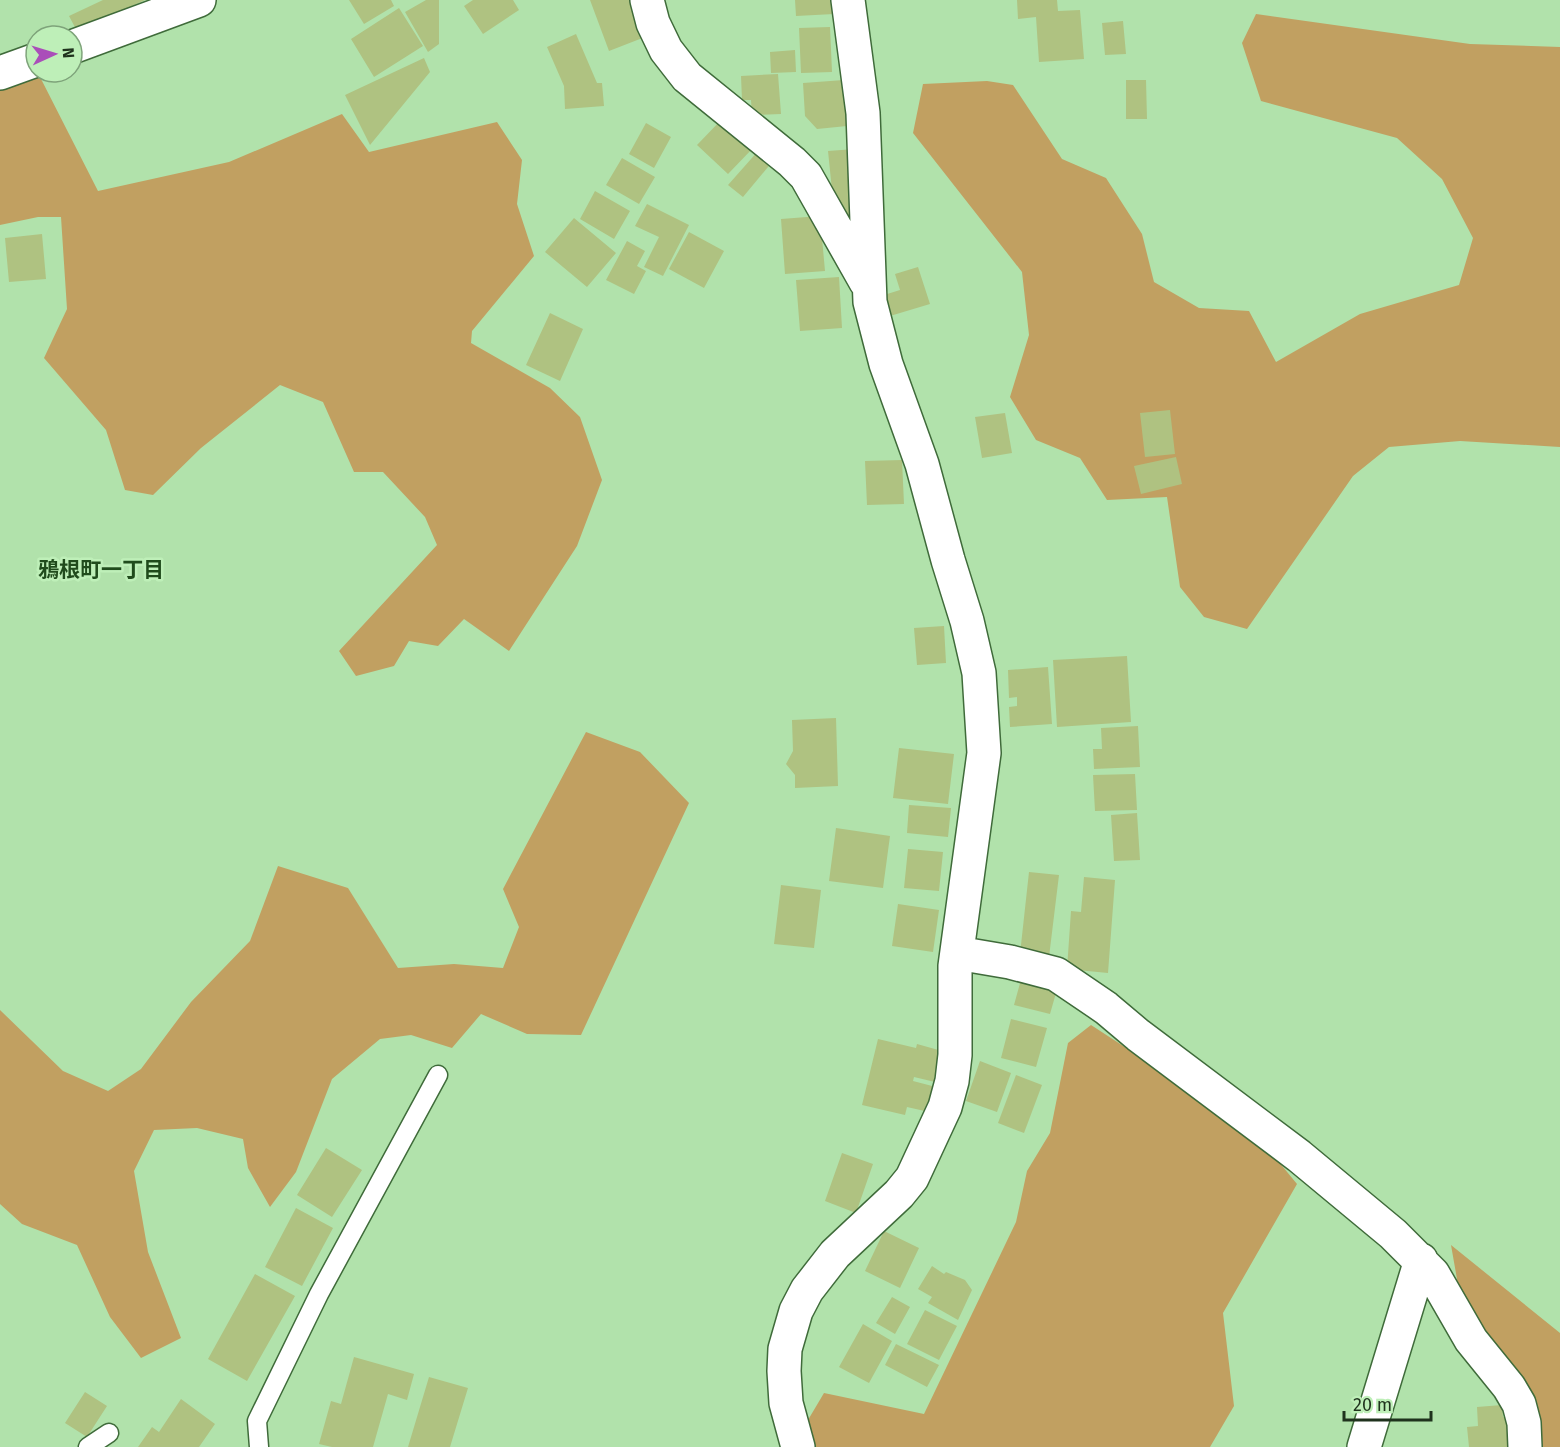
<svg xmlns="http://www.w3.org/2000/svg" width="1560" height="1447" font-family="'Fira Sans','Noto Sans JP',sans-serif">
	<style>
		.green { fill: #c1a061 }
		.building { fill: #afc281 }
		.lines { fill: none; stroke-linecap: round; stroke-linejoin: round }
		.service-casing { stroke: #3f6b3a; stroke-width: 21 }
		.minor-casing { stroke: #3f6b3a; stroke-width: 36 }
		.service { stroke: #fff; stroke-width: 18 }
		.minor { stroke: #fff; stroke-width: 33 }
		.labels { text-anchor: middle; stroke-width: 5; stroke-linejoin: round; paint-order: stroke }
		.neighbourhood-label { font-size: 21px; font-weight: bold; fill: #204b1c; stroke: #beefb8 }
	</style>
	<rect width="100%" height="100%" fill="#b1e2ab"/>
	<path class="green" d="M1256,14L1470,44L1560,47V447L1460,441L1389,447L1353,476L1247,629L1204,617L1180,587L1167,497L1107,500L1080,458L1036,440L1010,397L1029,335L1022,272L913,133L923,84L987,81L1013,85L1062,159L1106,178L1142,234L1154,282L1199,308L1249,311L1276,362L1360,314L1459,285L1473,238L1442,179L1397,138L1261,101L1242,43Z
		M39,75L98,191L229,162L342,114L369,152L497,122L522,160L517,204L534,256L472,331L471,343L550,388L580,417L602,480L577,546L509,651L464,619L438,646L409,641L394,666L356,676L339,651L437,545L425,517L383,472H354L323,402L280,385L201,448L153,495L125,490L106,430L44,358L67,309L61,217H38L0,225V89Z
		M586,732L640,752L689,803L581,1035L527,1034L481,1014L452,1048L411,1035L380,1039L332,1079L296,1172L270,1207L248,1168L243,1139L197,1128L154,1130L134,1171L148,1252L181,1338L141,1358L110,1317L77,1245L22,1224L0,1204V1010L63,1071L108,1091L141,1069L191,1002L250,941L278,866L348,888L398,968L454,964L503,968L519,927L503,889Z
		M1091,1025L1177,1081L1269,1150L1297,1184L1223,1313L1234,1406L1210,1447H810L808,1420L824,1393L924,1414L1016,1222L1027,1171L1050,1133L1068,1043Z
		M1451,1245L1560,1333V1447H1537L1460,1296Z"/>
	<path class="building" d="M103,0H145L77,31L69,16Z
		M349,0H391L394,6L364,24Z
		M426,0H439V44L428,52L405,12Z
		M473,0H513L519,10L483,34L464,6Z
		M590,0H631L645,37L609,51Z
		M795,0H833L834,14L796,16Z
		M1017,0H1057L1058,11L1080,10L1084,59L1039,62L1036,17L1018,19Z
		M399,8L423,46L374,77L351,39Z
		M1123,21L1126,54L1105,55L1102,23Z
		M830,27L832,72L801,73L799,28Z
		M576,34L597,83H602L604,106L565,109L564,86L547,47Z
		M795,50L796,72L771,73L770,52Z
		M424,58L430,72L370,145L345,95Z
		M778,74L781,114L752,115L751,100H742L741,76Z
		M844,80L847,126L817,129L805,116L803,83Z
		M1126,80H1146L1147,119H1126Z
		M723,118L754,147L728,174L697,145Z
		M646,123L671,137L654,168L629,154Z
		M855,149L859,217L846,218L832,190L828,151Z
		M759,150L773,161L743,197L728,185Z
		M622,158L655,177L639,204L606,185Z
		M595,191L630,211L614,239L580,219Z
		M647,204L689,225L663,276L644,267L659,237L635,226Z
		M820,216L825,271L785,274L781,219Z
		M574,218L616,253L587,287L545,252Z
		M689,232L724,251L704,288L669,269Z
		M42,234L46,279L9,282L5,238Z
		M627,241L645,251L637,266L646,271L634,294L606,280Z
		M918,267L930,304L890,316L884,295L900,290L895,274Z
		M839,277L842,328L800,331L796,280Z
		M550,313L583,329L560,381L526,365Z
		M1170,410L1175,454L1145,457L1140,413Z
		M1005,413L1012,453L982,458L975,417Z
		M1176,457L1182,484L1141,494L1134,466Z
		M902,460L904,504L867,505L865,461Z
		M944,626L946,663L917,665L914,628Z
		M1127,656L1131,722L1057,727L1053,660Z
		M1048,667L1052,724L1010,727L1009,707L1017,706V697L1009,698L1008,670Z
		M836,718L838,786L795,788V775L786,764L793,751L792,720Z
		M1138,726L1140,767L1094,769L1093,749H1102L1101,728Z
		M899,748L954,754L948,804L893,798Z
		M1135,774L1137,810L1095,811L1093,775Z
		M909,805L951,808L948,837L907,833Z
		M1137,813L1140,860L1114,861L1111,815Z
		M836,828L890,836L883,888L829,881Z
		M908,849L943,852L939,891L904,888Z
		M1029,872L1059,875L1049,957L1020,954Z
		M1084,877L1115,880L1108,973L1067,969L1071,911L1081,912Z
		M781,885L821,890L814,948L774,944Z
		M898,904L939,910L933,952L892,946Z
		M1022,976L1058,986L1050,1014L1014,1005Z
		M1011,1019L1047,1028L1036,1067L1001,1058Z
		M878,1039L916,1048L917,1044L942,1051L935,1082L914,1077L913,1081L936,1087L929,1112L907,1107L905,1115L862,1105Z
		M980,1061L1011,1073L997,1112L966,1101Z
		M1016,1075L1042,1085L1024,1133L998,1123Z
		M326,1148L362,1170L332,1217L297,1195Z
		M842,1153L873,1164L856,1213L825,1201Z
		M296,1208L333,1228L302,1286L265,1267Z
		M884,1231L919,1248L900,1288L865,1271Z
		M932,1266L944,1274L946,1272L965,1280L972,1290L958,1320L928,1303L932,1297L918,1289Z
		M255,1274L295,1296L247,1381L208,1359Z
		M892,1297L910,1307L895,1334L876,1323Z
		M925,1310L957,1326L939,1360L907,1344Z
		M863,1324L892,1341L869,1383L839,1367Z
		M896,1344L939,1365L927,1387L885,1365Z
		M354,1357L414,1374L407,1400L388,1394L373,1447H332L319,1444L331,1401L341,1404Z
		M429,1377L468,1388L450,1447H408Z
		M85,1392L107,1406L87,1437L65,1423Z
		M181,1399L215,1424L199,1447H138L152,1427L159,1432Z
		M1502,1405L1503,1417L1512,1416L1514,1447H1469L1467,1427L1478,1426L1477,1407Z"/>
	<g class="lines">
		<defs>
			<path id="service" d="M88,1447L109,1433
				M259,1447L257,1421L319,1294L438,1075"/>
			<path id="minor" d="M647,0L653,23L666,50L687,77L792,162L806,176L866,282
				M72,47L199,0
				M0,73L36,60
				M957,953L1010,962L1056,974L1106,1008L1138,1035L1299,1156L1393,1234L1433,1274L1471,1340L1509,1387L1519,1404L1524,1423L1525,1447
				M798,1447L786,1403L784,1371L785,1349L796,1311L807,1290L835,1254L899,1194L912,1178L945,1107L952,1081L955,1055V966L984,753L979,673L967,621L948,560L922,464L886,364L870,302L863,113L848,0
				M1364,1447L1421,1260"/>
		</defs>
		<use href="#service" class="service-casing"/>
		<use href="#minor" class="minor-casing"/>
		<use href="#service" class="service"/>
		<use href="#minor" class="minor"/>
	</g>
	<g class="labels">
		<g class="neighbourhood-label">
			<text x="101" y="577">鴉根町一丁目</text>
		</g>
	</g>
	<g transform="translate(54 54) rotate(86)"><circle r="28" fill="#beefb8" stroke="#7ea37a" stroke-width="1.5"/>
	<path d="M0-4.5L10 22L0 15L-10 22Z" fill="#aa4eb9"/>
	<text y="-9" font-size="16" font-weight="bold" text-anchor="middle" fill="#1f321d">N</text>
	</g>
	<path d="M1344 1411v9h87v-9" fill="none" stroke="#1f321d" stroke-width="3"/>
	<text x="1353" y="1411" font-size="18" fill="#1f321d" stroke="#beefb8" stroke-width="4.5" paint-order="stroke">20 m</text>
</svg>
